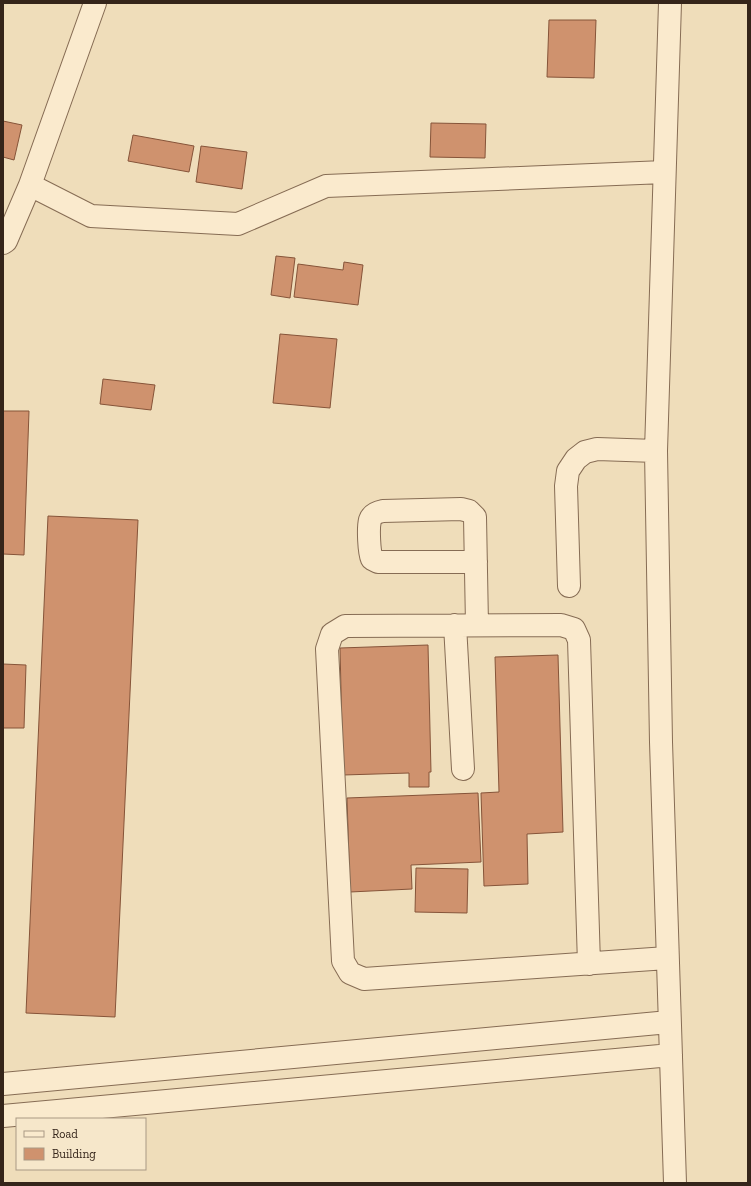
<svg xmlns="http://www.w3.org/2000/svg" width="751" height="1186" font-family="'Zilla Slab',serif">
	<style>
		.building { fill: #cf926e; stroke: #865439 }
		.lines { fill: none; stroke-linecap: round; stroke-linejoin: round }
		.minor-casing { stroke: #866c54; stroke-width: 24 }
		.minor { stroke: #faeacd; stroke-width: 22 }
	</style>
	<rect width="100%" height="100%" fill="#efddba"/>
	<path class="building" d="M549,20H596L594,78L547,77Z
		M3,121L22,125L14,160L3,157Z
		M431,123L486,124L485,158L430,157Z
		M133,135L194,146L189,172L128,161Z
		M201,146L247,152L242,189L196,182Z
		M276,256L295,258L290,298L271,295Z
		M344,262L363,265L358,305L294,297L298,264L343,270Z
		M280,334L337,339L330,408L273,403Z
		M103,379L155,385L151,410L100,404Z
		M3,411H29L24,555L3,554Z
		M48,516L138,520L115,1017L26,1013Z
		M428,645L431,772H429V787H409V773L343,775L340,648Z
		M558,655L563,832L527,834L528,884L484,886L481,793L499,792L495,657Z
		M3,664L26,665L24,728H3Z
		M478,793L481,862L411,865L412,889L350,892L347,798Z
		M416,868L468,869L467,913L415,912Z"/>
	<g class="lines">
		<defs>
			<path id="minor" d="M95,3L30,185L91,216L238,224L326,186L664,172
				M670,3L656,451L661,742L675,1183
				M3,243L6,241L30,185
				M476,562H378L372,559C369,552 368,528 370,520C372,514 378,512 383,511L461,509L469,511L475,517L477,625
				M569,586L566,486L568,471L576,459L585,452L597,449L656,451
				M455,625L463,769
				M589,964L579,640L574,629L561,625L345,626L332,634L327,649L343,961L350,973L364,979L667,958
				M3,1084L669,1022
				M3,1116L671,1055"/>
		</defs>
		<use href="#minor" class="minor-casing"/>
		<use href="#minor" class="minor"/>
	</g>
	<rect width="751" height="1186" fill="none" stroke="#35251a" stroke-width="8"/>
	<rect x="16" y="1118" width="130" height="52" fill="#f6e7ca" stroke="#a99984"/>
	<rect x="24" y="1131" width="20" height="6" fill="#faeacd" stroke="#a99984"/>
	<text x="52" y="1138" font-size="12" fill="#35251a">Road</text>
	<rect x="24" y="1148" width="20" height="12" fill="#cf926e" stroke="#a99984"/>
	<text x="52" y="1158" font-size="12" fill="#35251a">Building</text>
</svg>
